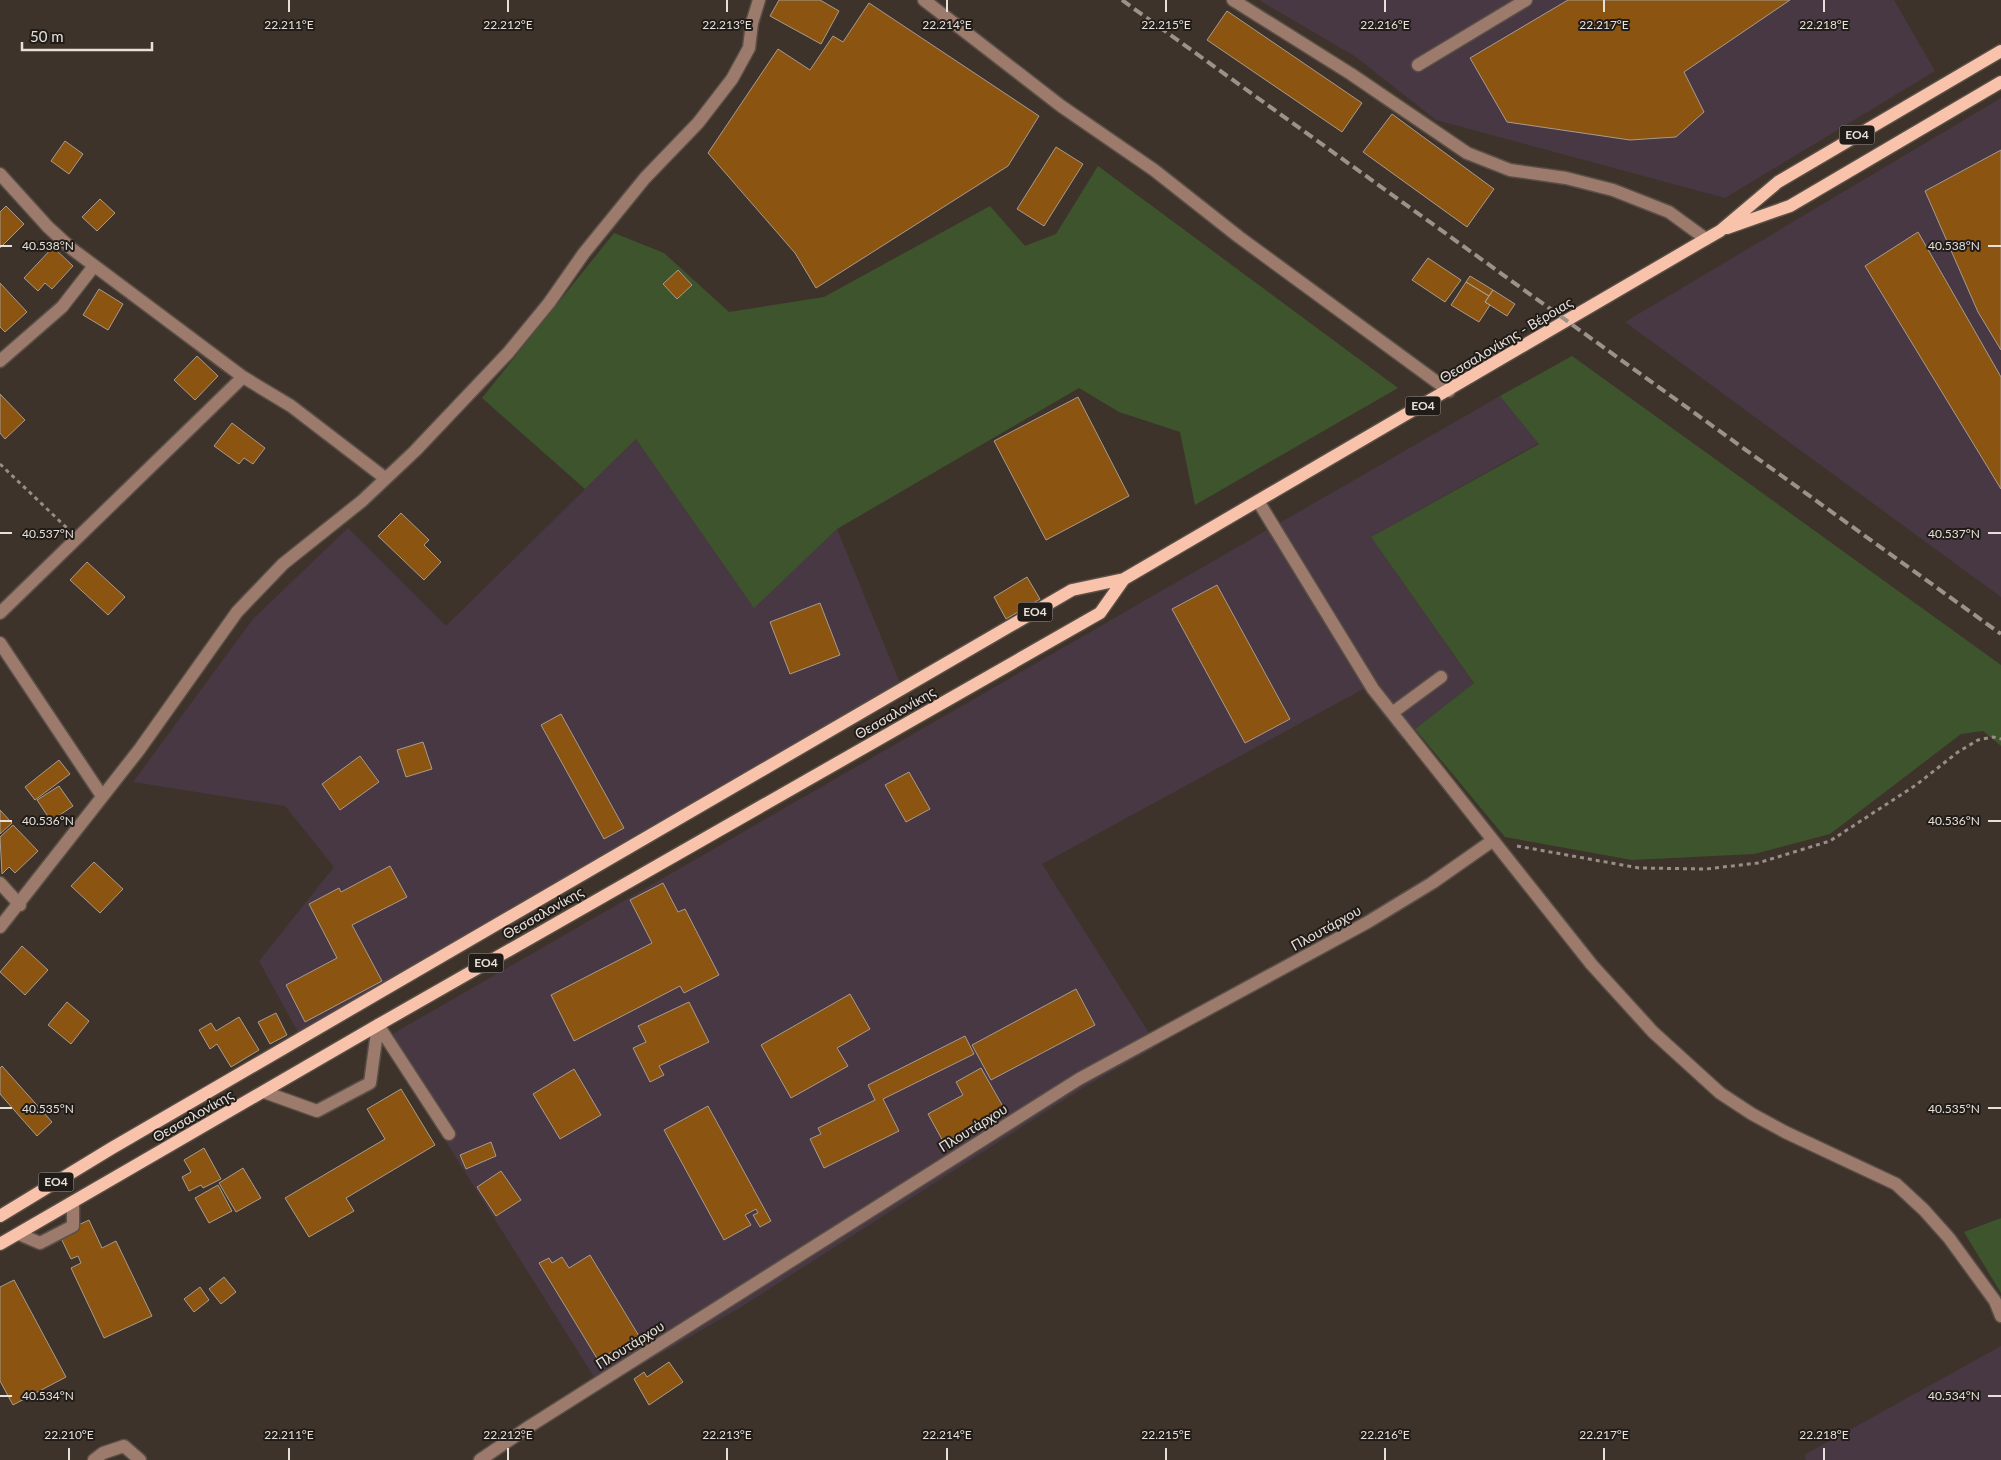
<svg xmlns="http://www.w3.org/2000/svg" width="2001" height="1460" font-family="Lato,sans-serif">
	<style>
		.industrial { fill: #473844 }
		.green { fill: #3e542d }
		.building { fill: #8b5410; stroke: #a89b8f }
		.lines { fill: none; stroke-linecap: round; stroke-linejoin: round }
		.minor-casing { stroke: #594f46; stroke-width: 15 }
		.major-casing { stroke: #594f46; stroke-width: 15 }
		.path { stroke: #978f87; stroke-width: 3; stroke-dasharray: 4 4; stroke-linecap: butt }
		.minor { stroke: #9c7a6c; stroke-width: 12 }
		.major { stroke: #f9c2aa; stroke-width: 12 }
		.rail { stroke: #9b928b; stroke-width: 4; stroke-dasharray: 10 5; stroke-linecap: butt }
		.ticks { fill: none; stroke: #e7e0da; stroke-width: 2 }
		.labels { text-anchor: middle; stroke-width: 4; stroke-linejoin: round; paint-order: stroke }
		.shield { fill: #211c18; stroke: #aca5a0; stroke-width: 1 }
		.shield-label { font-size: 12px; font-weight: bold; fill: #e7e0da }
		.street-label { font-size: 14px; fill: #e7e0da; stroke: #211c18 }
		.ticks-label { font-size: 12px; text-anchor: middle; fill: #e7e0da; stroke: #211c18; stroke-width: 4; stroke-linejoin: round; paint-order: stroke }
	</style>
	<rect width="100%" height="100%" fill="#3e332a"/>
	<path class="industrial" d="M1259,0H1894L1935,71L1725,198L1436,120L1356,57Z
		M2001,98V597L1625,322Z
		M1500,396L1539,443L1371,537L1474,683L1402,739L1363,689L1042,864L1149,1033L1154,1048L1086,1086L738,1309L601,1388L382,1040Z
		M636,439L754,607L837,529L900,683L298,1032L259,961L334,867L285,806L133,782L253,619L348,528L446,626Z
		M2001,1346V1460H1806L1804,1455Z"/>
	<path class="green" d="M1098,166L1398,388L1195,505L1180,432L1119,412L1079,388L837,529L754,608L636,439L585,489L482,398L614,233L664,253L729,312L824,297L990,206L1025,246L1056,234Z
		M1572,356L2001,665V746L1983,731L1961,734L1830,834L1754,854L1632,860L1505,837L1415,729L1474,683L1371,537L1539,444L1500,396Z
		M2001,1218V1293L1964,1232Z"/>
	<path class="building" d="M779,0H820L839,11L821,44L770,16Z
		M1568,0H1790L1684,72L1704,112L1676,137L1630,140L1507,122L1470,58Z
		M869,3L1039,116L1008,166L816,288L795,253L708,153L778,49L810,70L833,36L843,42Z
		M1227,11L1362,103L1342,132L1207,40Z
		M1392,114L1494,189L1467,227L1363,152Z
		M65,141L83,154L69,174L51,161Z
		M1056,147L1083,164L1044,226L1017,209Z
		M2001,150V350L1978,312L1925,191Z
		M100,199L115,213L97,231L82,217Z
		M6,206L24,224L0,248V212Z
		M1918,232L2001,377V489L1865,266Z
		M53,247L73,266L52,289L45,283L38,291L24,278Z
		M1428,258L1461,280L1445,302L1412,280Z
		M678,270L692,285L677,299L663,284Z
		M1470,276L1493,290L1489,296L1466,282Z
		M1466,282L1489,296L1485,302L1490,305L1479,322L1451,305Z
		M0,283L27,312L5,332L0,327Z
		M99,289L123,304L108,330L83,315Z
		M1493,290L1515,304L1507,316L1485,302Z
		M197,356L218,376L195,400L174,380Z
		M0,394L25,420L5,439L0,433Z
		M1078,397L1129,496L1046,540L994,441Z
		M232,423L265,448L253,464L244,458L239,464L214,446Z
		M401,513L429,540L424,545L441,562L424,580L378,536Z
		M87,562L125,597L108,615L70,580Z
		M1027,577L1040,599L1006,619L994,597Z
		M1217,585L1290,719L1245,743L1172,609Z
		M820,603L840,655L790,674L770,622Z
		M561,714L624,828L604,839L541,725Z
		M423,742L432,769L406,777L397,750Z
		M360,756L379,782L340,810L322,784Z
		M59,760L70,774L35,800L25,787Z
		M909,772L930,809L906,822L885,785Z
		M59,786L73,806L51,821L37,800Z
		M0,810L12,823L0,834Z
		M13,825L38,851L15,873L9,867L2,874L0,837Z
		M94,862L123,889L100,913L71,886Z
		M390,866L407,897L352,925L382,981L305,1022L286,985L337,958L309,904L339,888L341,892Z
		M663,883L678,912L685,909L719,975L684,993L680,986L574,1041L551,995L652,943L630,900Z
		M22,946L48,970L25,995L0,972Z
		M1076,989L1095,1025L991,1080L972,1045Z
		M850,994L870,1029L837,1048L848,1066L791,1098L761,1045Z
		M67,1002L89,1021L71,1044L48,1025Z
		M689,1002L709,1042L659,1066L664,1075L650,1082L633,1048L646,1042L638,1026Z
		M276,1013L287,1035L270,1044L258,1022Z
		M239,1017L259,1050L231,1067L217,1044L210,1049L199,1030L211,1023L216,1031Z
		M965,1036L974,1054L883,1099L899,1131L824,1168L810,1139L821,1134L818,1128L875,1100L868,1085Z
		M2,1066L52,1122L37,1136L0,1094V1068Z
		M981,1068L1005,1110L944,1143L928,1114L963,1095L956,1082Z
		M574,1069L601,1115L560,1139L533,1094Z
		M401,1089L435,1145L346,1198L354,1211L309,1237L285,1198L385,1139L367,1109Z
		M708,1106L771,1221L760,1227L753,1215L758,1213L756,1209L745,1215L751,1225L724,1240L664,1130Z
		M491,1142L496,1156L466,1169L460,1155Z
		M204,1148L221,1179L203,1188L201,1185L189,1191L182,1177L191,1172L184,1160Z
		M243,1168L261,1198L236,1212L219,1183Z
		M501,1171L521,1200L496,1216L477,1187Z
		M218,1185L232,1211L209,1223L195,1198Z
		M89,1220L102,1248L116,1241L152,1316L104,1338L71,1268L81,1263L78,1256L71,1259L59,1234Z
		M590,1255L639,1336L598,1360L539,1263L549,1258L552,1263L562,1257L569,1268Z
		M224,1277L236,1292L221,1304L209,1289Z
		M14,1280L66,1377L13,1405L0,1381V1287Z
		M200,1287L209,1300L194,1312L184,1299Z
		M669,1362L683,1382L649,1405L634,1379L644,1372L647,1377Z"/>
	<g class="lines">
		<defs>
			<path id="minor" d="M924,0L1061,106L1154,170L1239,237L1449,391
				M1233,0L1351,74L1467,153L1510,170L1566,178L1613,190L1669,212L1706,239
				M1418,65L1526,0
				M0,174L48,227L72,249L243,377L291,406L385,478
				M0,361L62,307L94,266
				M1258,501L1373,689L1592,965L1653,1032L1720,1093L1752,1114L1785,1132L1896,1184L1924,1210L1949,1238L1995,1301L2001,1316
				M0,613L243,377
				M0,643L102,796
				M1392,713L1441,677
				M0,883L20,905
				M0,927L139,750L237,612L283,564L362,501L415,451L508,353L549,303L584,253L645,178L698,123L732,79L749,48L752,23L759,0
				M378,1025L449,1134
				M264,1092L317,1111L370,1083L378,1025
				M19,1234L40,1243L73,1226V1203
				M94,1460L103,1453L124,1446L140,1460
				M480,1460L530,1426L1079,1079L1368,922L1432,883L1492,841"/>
			<path id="major" d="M1727,228L1790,206L2001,82
				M0,1216L112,1148L1072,590L1124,579L1706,239L1720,231L1778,182L2001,51
				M0,1244L378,1025L1100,613L1124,579"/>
		</defs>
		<use href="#minor" class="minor-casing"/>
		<use href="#major" class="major-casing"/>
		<path class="path" d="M0,464L68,529
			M1517,846L1639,868L1706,869L1758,863L1830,841L1916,785L1958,752L1978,740L1993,737L2001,739"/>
		<use href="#minor" class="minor"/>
		<use href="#major" class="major"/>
		<path class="rail" d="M1122,0L2001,634"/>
	</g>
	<path class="ticks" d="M289,0V12M508,0V12M727,0V12M947,0V12M1166,0V12M1385,0V12M1604,0V12M1824,0V12M0,246H12M1988,246H2001M0,533H12M1988,533H2001M0,821H12M1988,821H2001M0,1108H12M1988,1108H2001M0,1396H12M1988,1396H2001M69,1448V1460M289,1448V1460M508,1448V1460M727,1448V1460M947,1448V1460M1166,1448V1460M1385,1448V1460M1604,1448V1460M1824,1448V1460"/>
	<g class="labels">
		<g class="shield">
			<rect x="1839.5" y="125.5" width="35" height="19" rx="4"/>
			<rect x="1405.5" y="396.5" width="35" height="19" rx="4"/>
			<rect x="1017.5" y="602.5" width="35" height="19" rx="4"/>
			<rect x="468.5" y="953.5" width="35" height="19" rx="4"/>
			<rect x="38.5" y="1172.5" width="35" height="19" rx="4"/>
		</g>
		<g class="shield-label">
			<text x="1857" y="139">ΕΟ4</text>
			<text x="1423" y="410">ΕΟ4</text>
			<text x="1035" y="616">ΕΟ4</text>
			<text x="486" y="967">ΕΟ4</text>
			<text x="56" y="1186">ΕΟ4</text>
		</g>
		<g class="street-label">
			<text transform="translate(1506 340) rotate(-31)" y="5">Θεσσαλονίκης - Βέροιας</text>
			<text transform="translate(895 713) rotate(-30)" y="5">Θεσσαλονίκης</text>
			<text transform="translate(543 913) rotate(-30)" y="5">Θεσσαλονίκης</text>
			<text transform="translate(1326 928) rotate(-29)" y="5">Πλουτάρχου</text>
			<text transform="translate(193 1116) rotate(-30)" y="5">Θεσσαλονίκης</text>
			<text transform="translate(973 1128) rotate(-32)" y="5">Πλουτάρχου</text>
			<text transform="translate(630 1345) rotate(-32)" y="5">Πλουτάρχου</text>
		</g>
	</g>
	<g class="ticks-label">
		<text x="289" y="29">22.211°E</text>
		<text x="508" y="29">22.212°E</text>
		<text x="727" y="29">22.213°E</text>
		<text x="947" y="29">22.214°E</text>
		<text x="1166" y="29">22.215°E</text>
		<text x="1385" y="29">22.216°E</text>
		<text x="1604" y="29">22.217°E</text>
		<text x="1824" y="29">22.218°E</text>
		<text x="48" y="250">40.538°N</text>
		<text x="1954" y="250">40.538°N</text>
		<text x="48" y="538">40.537°N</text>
		<text x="1954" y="538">40.537°N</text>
		<text x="48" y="825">40.536°N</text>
		<text x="1954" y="825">40.536°N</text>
		<text x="48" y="1113">40.535°N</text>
		<text x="1954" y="1113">40.535°N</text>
		<text x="48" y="1400">40.534°N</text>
		<text x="1954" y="1400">40.534°N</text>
		<text x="69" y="1439">22.210°E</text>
		<text x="289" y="1439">22.211°E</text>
		<text x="508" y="1439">22.212°E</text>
		<text x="727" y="1439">22.213°E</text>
		<text x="947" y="1439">22.214°E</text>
		<text x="1166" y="1439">22.215°E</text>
		<text x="1385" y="1439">22.216°E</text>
		<text x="1604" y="1439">22.217°E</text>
		<text x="1824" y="1439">22.218°E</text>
	</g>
	<path d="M22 42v8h130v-8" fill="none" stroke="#e7e0da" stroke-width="2.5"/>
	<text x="30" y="42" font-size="15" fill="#e7e0da" stroke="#211c18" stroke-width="4" paint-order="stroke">50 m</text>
</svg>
